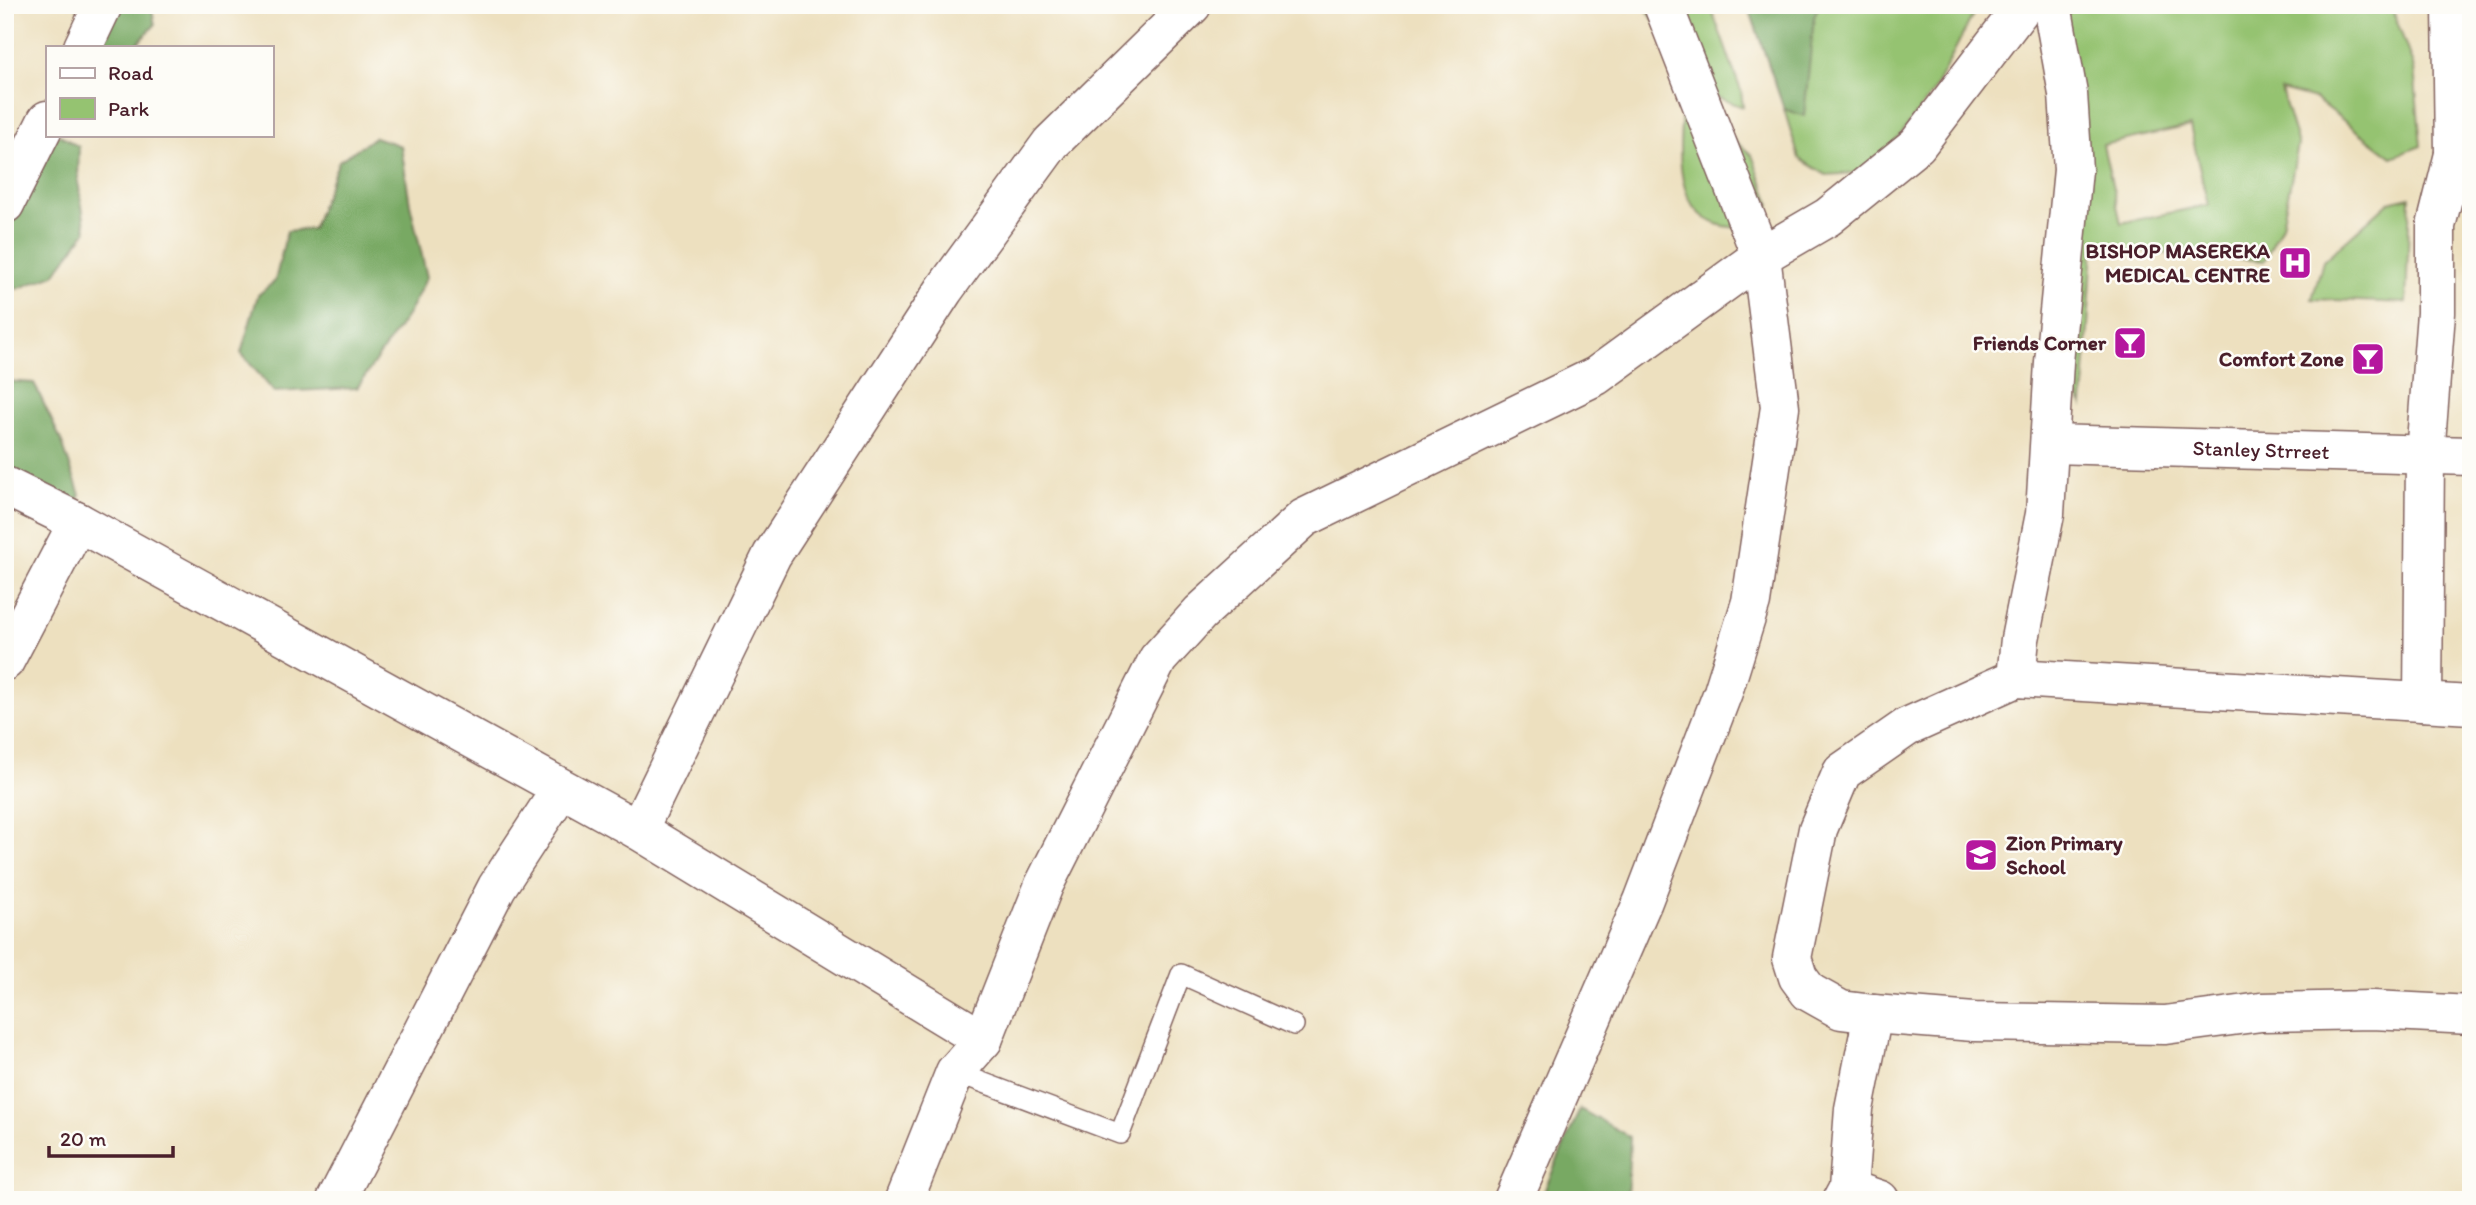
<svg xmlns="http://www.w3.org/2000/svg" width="2476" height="1205" font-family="Itim,sans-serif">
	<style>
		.green { fill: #95c371; stroke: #70714e; stroke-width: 2; fill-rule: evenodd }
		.forest { fill: #78a963; stroke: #616447; stroke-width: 2 }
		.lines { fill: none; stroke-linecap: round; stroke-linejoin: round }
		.service-casing { stroke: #83635f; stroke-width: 22 }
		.minor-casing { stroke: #83635f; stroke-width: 41 }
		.tertiary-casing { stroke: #83635f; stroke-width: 41 }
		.service { stroke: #fff; stroke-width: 19 }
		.minor { stroke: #fff; stroke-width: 38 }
		.tertiary { stroke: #fff; stroke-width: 38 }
		.labels { text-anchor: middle; stroke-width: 5; stroke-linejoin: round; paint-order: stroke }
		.poi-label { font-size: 21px; font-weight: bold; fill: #4a1f2b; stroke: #fdfcf7; text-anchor: end }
		.street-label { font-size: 21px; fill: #4a1f2b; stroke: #fdfcf7 }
	</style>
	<rect width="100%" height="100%" fill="#fdfcf7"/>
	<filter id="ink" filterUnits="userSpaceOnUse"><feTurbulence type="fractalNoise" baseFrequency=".0143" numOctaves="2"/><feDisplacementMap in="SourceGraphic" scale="14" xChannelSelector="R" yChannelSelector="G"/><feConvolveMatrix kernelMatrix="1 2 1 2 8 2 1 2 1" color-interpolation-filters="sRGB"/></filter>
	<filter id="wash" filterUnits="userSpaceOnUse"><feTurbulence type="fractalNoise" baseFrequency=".00686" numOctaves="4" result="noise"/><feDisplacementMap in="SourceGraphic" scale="28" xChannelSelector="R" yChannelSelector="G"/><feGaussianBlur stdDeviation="1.57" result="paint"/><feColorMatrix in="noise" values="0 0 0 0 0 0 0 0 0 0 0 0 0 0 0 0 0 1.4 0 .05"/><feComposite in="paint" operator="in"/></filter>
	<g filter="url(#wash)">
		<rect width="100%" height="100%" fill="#ede0bf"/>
		<path class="green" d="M1644,5H1710L1741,91L1743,107L1697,90Z
			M1819,5H1978L1933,92L1872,172L1826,175L1799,158L1784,109L1803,115L1814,17Z
			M2054,5H2391L2414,68L2421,146L2392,157L2315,99L2281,90L2298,145L2282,225L2264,261L2093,248L2083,405L2064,375ZM2190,126L2208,205L2121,223L2103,145Z
			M1683,96L1752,155L1770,203L1763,229C1750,228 1733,229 1720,225C1668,209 1681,137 1683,96Z
			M2410,197L2406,303L2312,299L2323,261L2389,202Z"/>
		<path class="forest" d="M76,5H151L155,25L134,47H95Z
			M1748,5H1819L1814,17L1804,116L1784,109Z
			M60,135L79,147L78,181L86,231L54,275L17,289L5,282V173Z
			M375,137L401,146L410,204L427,277L408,314L357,388L274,392L241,353L258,295L275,281L287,231L312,229L339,161Z
			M5,381L34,383L61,440L80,495L65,520L5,497Z
			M1580,1109L1630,1137L1627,1200H1540Z"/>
	</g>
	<g filter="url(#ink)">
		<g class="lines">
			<defs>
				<path id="service" d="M955,1072L1120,1134L1181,974L1294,1025"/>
				<g id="minor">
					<path d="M2452,5L2454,154H2471"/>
					<path d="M83,47L103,5"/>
					<path d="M5,204L47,120"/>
					<path id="s1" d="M2051,444L2471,456"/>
					<path d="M5,486L78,522L638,830L983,1040"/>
					<path d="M5,661L78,522"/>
					<path d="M2016,678L2020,639L2045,514L2054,362L2073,170L2068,94L2052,5"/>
					<path d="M2423,702L2425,455L2436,313V226L2454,154"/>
					<path d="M2471,705L2016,678L1907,727L1842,772L1818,829L1792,958L1798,977L1809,992L1841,1010L1873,1014L1974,1022L2165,1025L2261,1012L2373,1010L2471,1015"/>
					<path d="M638,830L772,555L944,290L1051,143L1192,5"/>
					<path d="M1848,1189L1880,1200"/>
					<path d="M336,1200L497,887L561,789"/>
					<path d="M1513,1200L1643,901L1723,692L1751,602L1780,407L1761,256L1663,5"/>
					<path d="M1842,1200L1848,1189L1854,1109L1873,1014"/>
				</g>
				<path id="tertiary" d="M904,1200L955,1072L983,1040L1044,885L1158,659L1200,613L1304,518L1596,376L1761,256L1828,217L1917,145L2024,5"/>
			</defs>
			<use href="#service" class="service-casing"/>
			<use href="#minor" class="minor-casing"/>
			<use href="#tertiary" class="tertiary-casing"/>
			<use href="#service" class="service"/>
			<use href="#minor" class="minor"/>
			<use href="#tertiary" class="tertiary"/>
		</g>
	</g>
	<defs>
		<symbol id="hospital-square" viewBox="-11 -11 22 22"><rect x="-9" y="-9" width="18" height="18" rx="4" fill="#b5179e" stroke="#fdfcf7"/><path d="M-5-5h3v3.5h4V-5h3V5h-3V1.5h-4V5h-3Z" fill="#fff"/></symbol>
		<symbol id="bar-square" viewBox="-11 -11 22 22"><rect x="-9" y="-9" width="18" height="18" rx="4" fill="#b5179e" stroke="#fdfcf7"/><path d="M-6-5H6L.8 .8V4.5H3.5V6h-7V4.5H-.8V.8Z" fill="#fff"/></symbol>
		<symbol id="school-square" viewBox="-11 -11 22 22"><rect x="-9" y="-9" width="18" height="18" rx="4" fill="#b5179e" stroke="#fdfcf7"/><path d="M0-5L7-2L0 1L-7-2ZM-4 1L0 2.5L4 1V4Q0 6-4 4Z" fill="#fff"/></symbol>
	</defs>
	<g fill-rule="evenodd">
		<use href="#hospital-square" x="2276" y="244" width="38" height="38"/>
		<use href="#bar-square" x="2111" y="324" width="38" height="38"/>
		<use href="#bar-square" x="2349" y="340" width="38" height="38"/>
		<use href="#school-square" x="1962" y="836" width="38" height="38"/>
	</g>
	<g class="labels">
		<g class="poi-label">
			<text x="2270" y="258">BISHOP MASEREKA<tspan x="2270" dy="24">MEDICAL CENTRE</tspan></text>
			<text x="2106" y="350">Friends Corner</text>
			<text x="2344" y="366">Comfort Zone</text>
			<text x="2006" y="850" text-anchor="start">Zion Primary<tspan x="2006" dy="24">School</tspan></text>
		</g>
		<g class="street-label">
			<text dy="7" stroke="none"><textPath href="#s1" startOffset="210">Stanley Strreet</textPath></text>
		</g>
	</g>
	<rect width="2476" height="1205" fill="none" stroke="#fdfcf7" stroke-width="28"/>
	<rect x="46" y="46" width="228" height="91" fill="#fdfcf7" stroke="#b5a4a5" stroke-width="2"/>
	<rect x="60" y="68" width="35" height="10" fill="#ffffff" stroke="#b5a4a5" stroke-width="2"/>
	<text x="108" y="80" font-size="21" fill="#4a1f2b">Road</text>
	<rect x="60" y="98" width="35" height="21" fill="#95c371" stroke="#b5a4a5" stroke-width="2"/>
	<text x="108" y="116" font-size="21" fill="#4a1f2b">Park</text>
	<path d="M49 1146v10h124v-10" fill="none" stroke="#4a1f2b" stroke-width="3.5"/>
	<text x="60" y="1146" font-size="21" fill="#4a1f2b" stroke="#fdfcf7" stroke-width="5" paint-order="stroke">20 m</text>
</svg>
